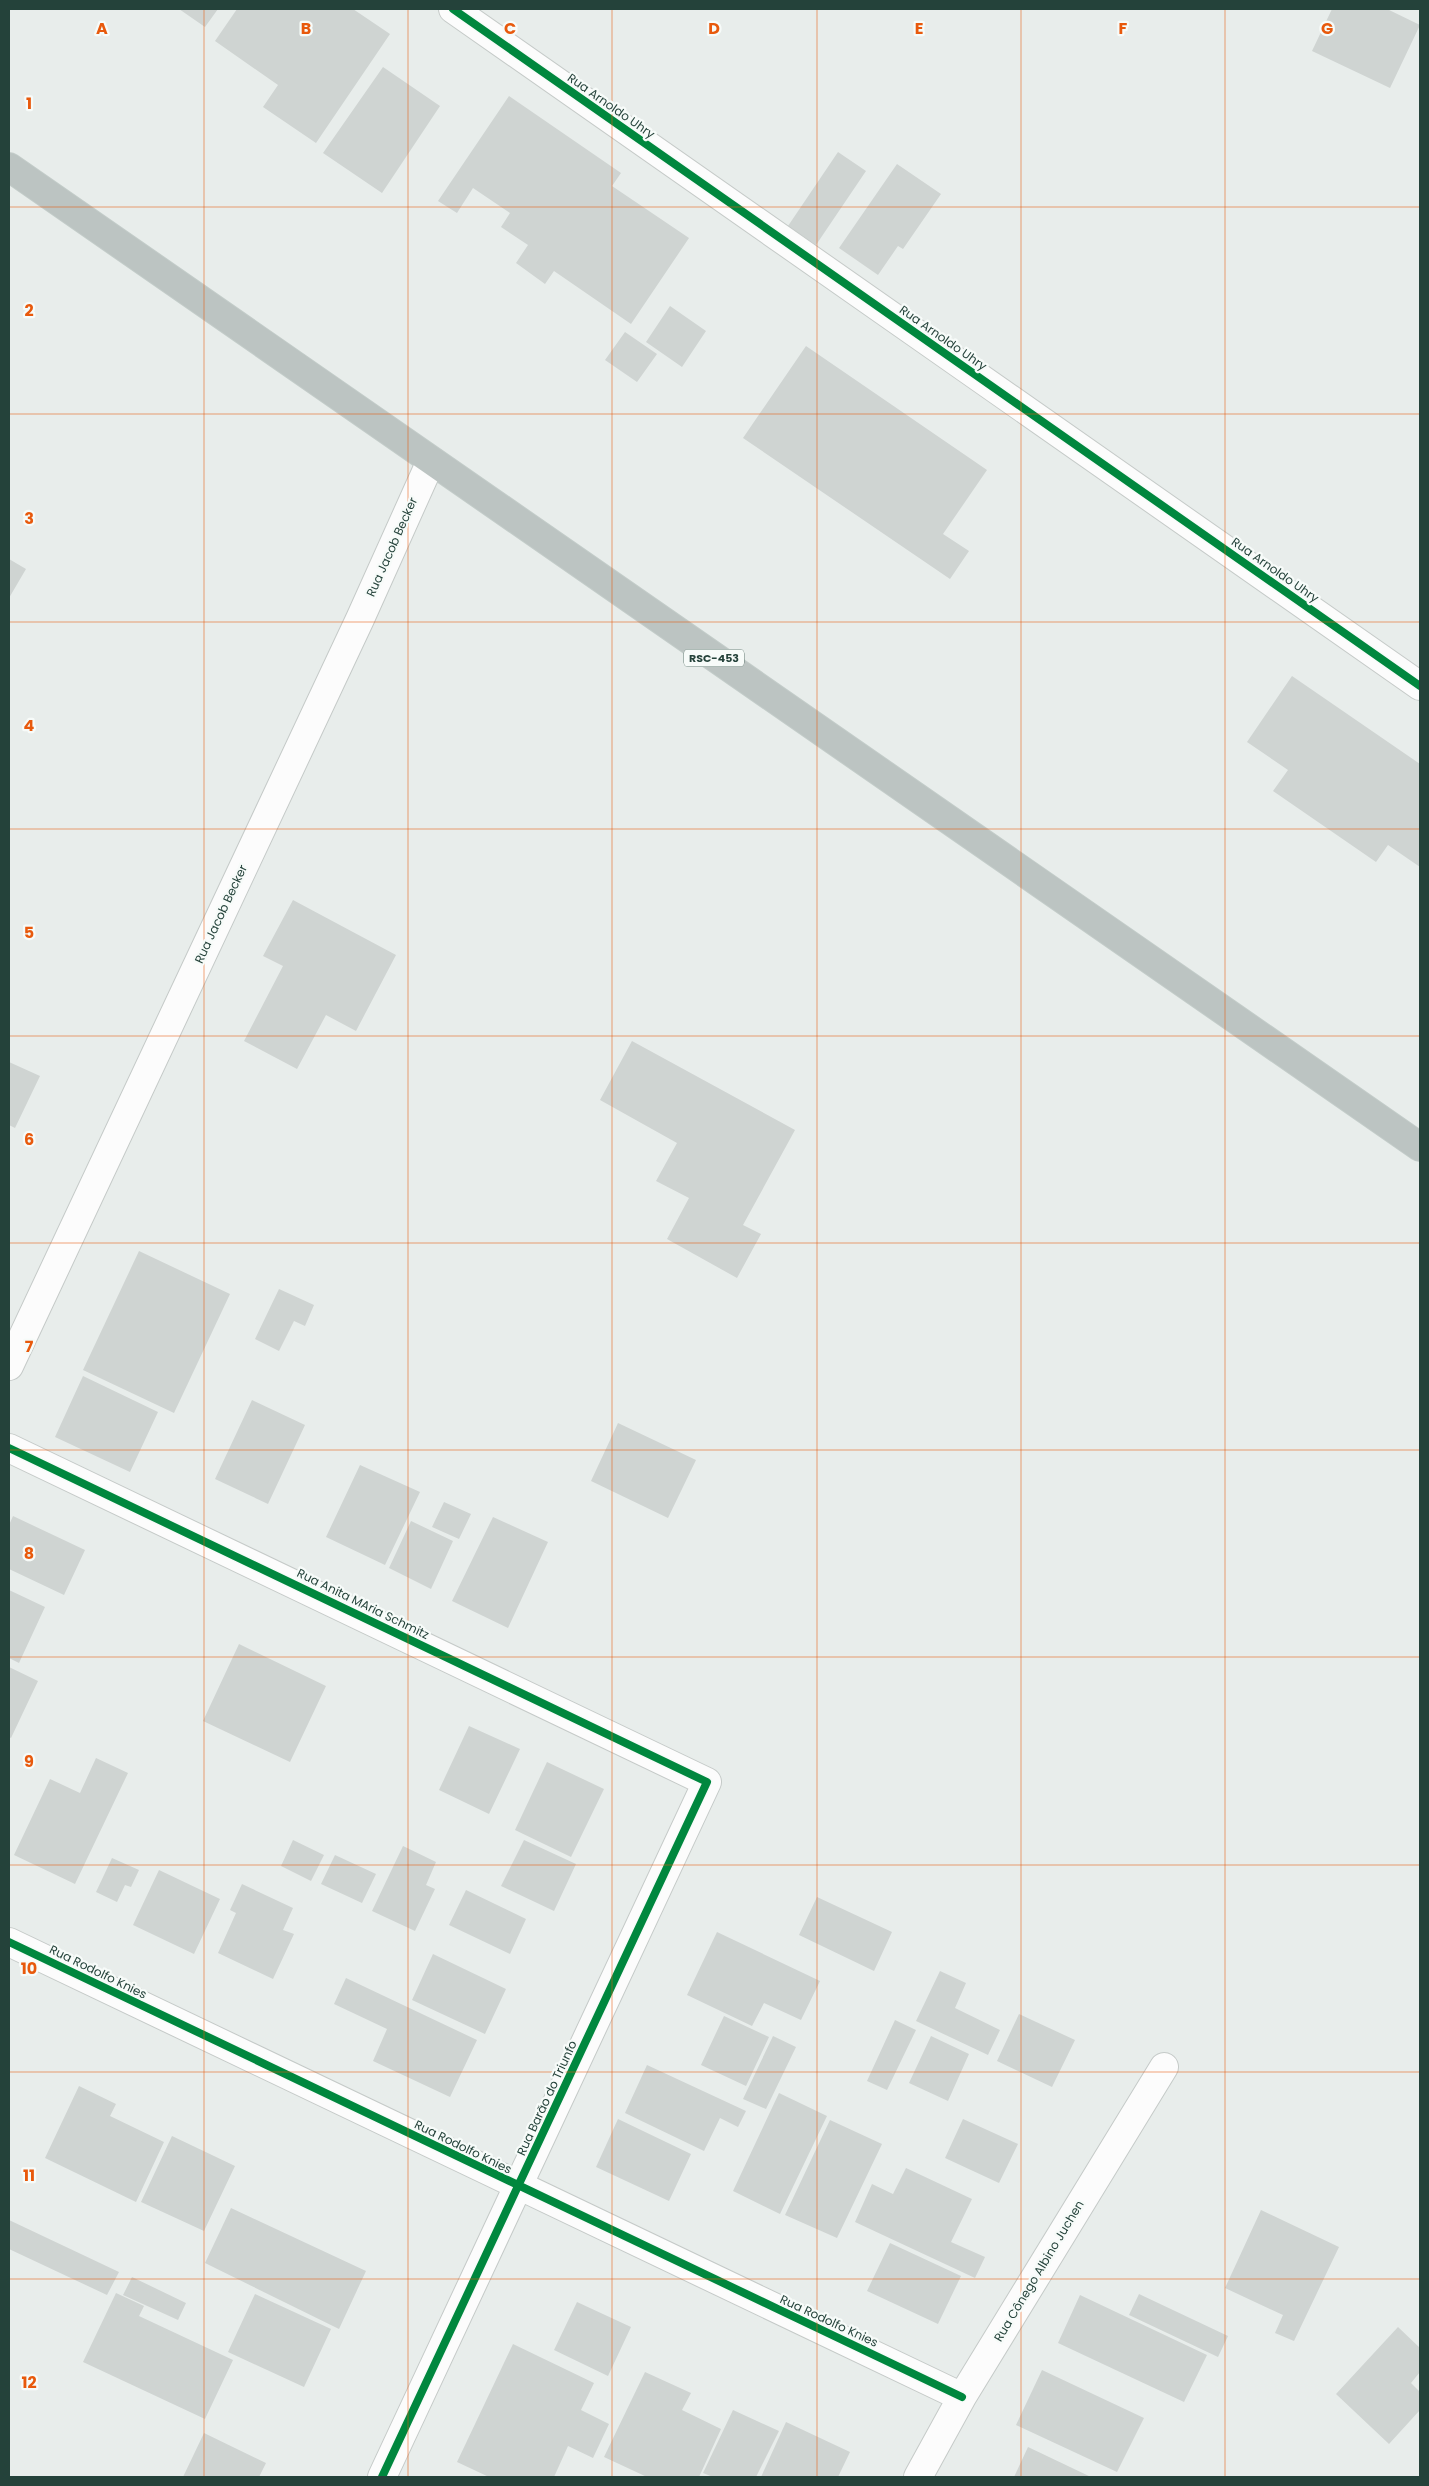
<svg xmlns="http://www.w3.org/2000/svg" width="1429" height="2486" font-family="Poppins,sans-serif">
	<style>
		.building { fill: #cfd4d2 }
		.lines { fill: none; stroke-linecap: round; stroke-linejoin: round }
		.minor-casing { stroke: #c5cac8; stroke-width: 30 }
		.highway-casing { stroke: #c3ccc9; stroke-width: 30 }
		.minor { stroke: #fcfcfc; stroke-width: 28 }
		.highway { stroke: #bcc4c2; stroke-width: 28 }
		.cycleway-casing { stroke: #f7fbf9; stroke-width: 11 }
		.cycleway { stroke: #00873e; stroke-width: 8 }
		.grid { fill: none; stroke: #e8590c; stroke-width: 1; stroke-opacity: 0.55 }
		.labels { text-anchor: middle; stroke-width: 4.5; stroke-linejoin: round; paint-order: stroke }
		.shield { fill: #f7fbf9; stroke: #637a73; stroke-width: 1 }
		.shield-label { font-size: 11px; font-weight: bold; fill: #24423a }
		.street-label { font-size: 12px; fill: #24423a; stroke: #f7fbf9 }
		.grid-label { font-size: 16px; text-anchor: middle; font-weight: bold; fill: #e8590c; stroke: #f7fbf9; stroke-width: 4.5; stroke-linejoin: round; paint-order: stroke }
	</style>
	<rect width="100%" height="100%" fill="#e8edeb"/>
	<path class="building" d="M179,9H218L205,27Z
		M237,9H353L390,34L316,143L263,107L278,85L215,41Z
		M1332,9H1387L1420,25L1390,88L1312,51Z
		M383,67L440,106L382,193L323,153Z
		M509,96L621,173L612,186L689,238L631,324L554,271L545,284L516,263L528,245L501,227L510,213L473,188L457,213L438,201Z
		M838,152L866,171L816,245L788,226Z
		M897,164L941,194L903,249L898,246L878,275L839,248Z
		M670,306L706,331L682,367L646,342Z
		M625,332L657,354L637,382L605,360Z
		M806,346L987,470L943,534L969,551L950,579L743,438Z
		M9,559L26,569L9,598Z
		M1292,676L1420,764V867L1388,845L1376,862L1273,791L1288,770L1247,742Z
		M293,900L396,955L356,1031L326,1015L297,1069L244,1041L283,966L263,956Z
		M632,1041L795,1130L743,1225L761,1234L737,1278L667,1239L689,1198L656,1181L677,1143L600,1100Z
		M9,1062L40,1076L15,1128L9,1125Z
		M139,1251L230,1294L174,1413L83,1370Z
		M279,1289L314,1305L305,1326L294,1321L279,1351L255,1339Z
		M83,1376L158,1412L130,1472L55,1437Z
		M252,1400L305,1425L268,1504L215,1479Z
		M618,1423L696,1460L668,1518L591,1481Z
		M360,1465L420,1492L385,1565L326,1537Z
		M444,1502L471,1514L459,1539L432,1527Z
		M13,1516L85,1550L64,1595L9,1569V1525Z
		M493,1517L548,1542L508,1628L452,1601Z
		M411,1521L453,1541L431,1589L389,1568Z
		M9,1590L45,1607L19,1663L9,1658Z
		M239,1644L326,1686L290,1762L203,1721Z
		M9,1667L38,1681L11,1738L9,1737Z
		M469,1726L520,1749L489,1814L439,1790Z
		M96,1758L128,1773L75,1884L14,1855L50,1779L80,1793Z
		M547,1762L604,1789L571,1857L515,1830Z
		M293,1840L324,1855L311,1881L281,1866Z
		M524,1840L576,1864L554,1911L501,1886Z
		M403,1846L436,1862L426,1885L435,1889L415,1931L372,1911Z
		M335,1855L376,1874L362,1903L321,1884Z
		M112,1858L139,1870L131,1887L125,1885L117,1902L96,1892Z
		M159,1870L220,1899L194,1954L133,1925Z
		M242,1884L293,1908L283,1930L294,1934L273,1979L218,1953L236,1913L230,1910Z
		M466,1890L526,1919L510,1954L449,1925Z
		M817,1897L892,1932L874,1971L799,1935Z
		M717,1932L820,1981L801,2020L764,2003L752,2026L687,1995Z
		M433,1954L506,1989L485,2034L412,2000Z
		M940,1971L966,1983L955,2008L1000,2030L988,2055L916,2021Z
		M346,1978L477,2040L450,2097L373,2061L387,2029L334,2004Z
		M1019,2014L1075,2040L1052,2087L997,2061Z
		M724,2016L769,2037L746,2086L701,2065Z
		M895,2020L916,2030L887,2090L867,2081Z
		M773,2036L796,2047L766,2109L743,2099Z
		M931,2036L969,2054L948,2101L909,2083Z
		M647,2065L746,2111L738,2127L720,2118L704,2151L625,2113Z
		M79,2086L116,2104L110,2116L164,2142L136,2202L45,2158Z
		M779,2093L827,2116L780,2214L733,2191Z
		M618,2119L691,2154L669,2201L596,2167Z
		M963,2119L1018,2144L999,2183L945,2158Z
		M830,2120L882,2144L837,2238L785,2215Z
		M172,2136L235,2166L204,2231L141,2202Z
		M906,2168L972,2199L951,2242L985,2257L975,2278L855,2222L872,2184L893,2194Z
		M231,2208L366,2271L339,2329L205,2263Z
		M1261,2210L1339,2247L1294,2341L1275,2333L1283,2315L1225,2288Z
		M9,2220L119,2272L107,2295L9,2249Z
		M890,2243L961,2276L938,2324L867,2291Z
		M132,2277L186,2303L178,2320L123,2295Z
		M116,2293L144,2306L139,2316L233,2360L205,2419L83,2362Z
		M255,2294L331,2329L304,2387L228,2352Z
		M1139,2294L1228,2336L1218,2357L1129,2315Z
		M1080,2295L1207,2355L1184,2402L1058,2343Z
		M577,2302L631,2327L608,2376L554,2350Z
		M1398,2327L1420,2348V2372L1411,2383L1420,2392V2410L1389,2444L1336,2394Z
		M513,2344L594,2383L581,2410L609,2424L593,2458L568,2446L554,2477H489L457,2462Z
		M1042,2370L1144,2418L1117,2472L1016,2425Z
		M645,2372L691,2393L682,2410L721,2429L699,2477H647L604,2457Z
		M733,2410L779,2431L756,2477H713L703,2473Z
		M786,2422L850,2452L838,2477H761Z
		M204,2433L266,2463L259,2477H183Z
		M1028,2447L1091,2477H1014Z"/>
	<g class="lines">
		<defs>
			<path id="minor" d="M453,9L1420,686
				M9,1366L360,619L431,461
				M9,1448L707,1782L382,2477
				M9,1942L962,2397
				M918,2477L962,2397L1164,2067"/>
			<path id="highway" d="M9,167L1420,1147"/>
		</defs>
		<use href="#minor" class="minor-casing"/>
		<use href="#highway" class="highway-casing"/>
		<use href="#minor" class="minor"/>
		<use href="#highway" class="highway"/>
		<defs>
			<path id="cycleway" d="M453,9L1420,686
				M9,1448L707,1782L382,2477
				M9,1942L962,2397"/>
		</defs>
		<use href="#cycleway" class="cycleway-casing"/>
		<use href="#cycleway" class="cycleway"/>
	</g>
	<path class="grid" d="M204,9V2477M408,9V2477M612,9V2477M817,9V2477M1021,9V2477M1225,9V2477M9,207H1420M9,414H1420M9,622H1420M9,829H1420M9,1036H1420M9,1243H1420M9,1450H1420M9,1657H1420M9,1865H1420M9,2072H1420M9,2279H1420"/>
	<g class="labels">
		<rect class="shield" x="684" y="649.5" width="60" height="17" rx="4"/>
		<g class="shield-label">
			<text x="714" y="662">RSC-453</text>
		</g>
		<g class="street-label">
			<text transform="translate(611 106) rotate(35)" y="4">Rua Arnoldo Uhry</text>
			<text transform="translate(943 338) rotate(35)" y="4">Rua Arnoldo Uhry</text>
			<text transform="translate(392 547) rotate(-66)" y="4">Rua Jacob Becker</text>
			<text transform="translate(1275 570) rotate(35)" y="4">Rua Arnoldo Uhry</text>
			<text transform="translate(221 914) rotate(-65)" y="4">Rua Jacob Becker</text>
			<text transform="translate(363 1604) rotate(26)" y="4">Rua Anita MAria Schmitz</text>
			<text transform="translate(98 1972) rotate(26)" y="4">Rua Rodolfo Knies</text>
			<text transform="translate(547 2098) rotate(-65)" y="4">Rua Barão do Triunfo</text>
			<text transform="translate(463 2147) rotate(26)" y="4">Rua Rodolfo Knies</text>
			<text transform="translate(1039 2271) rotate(-59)" y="4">Rua Cônego Albino Juchen</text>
			<text transform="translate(829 2321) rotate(25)" y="4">Rua Rodolfo Knies</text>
		</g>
	</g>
	<g class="grid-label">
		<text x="102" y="34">A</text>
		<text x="306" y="34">B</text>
		<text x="510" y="34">C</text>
		<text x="714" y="34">D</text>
		<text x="919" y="34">E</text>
		<text x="1123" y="34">F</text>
		<text x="1327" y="34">G</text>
		<text x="29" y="109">1</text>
		<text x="29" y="316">2</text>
		<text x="29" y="524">3</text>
		<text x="29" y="731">4</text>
		<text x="29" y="938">5</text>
		<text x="29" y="1145">6</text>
		<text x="29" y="1352">7</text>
		<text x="29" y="1559">8</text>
		<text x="29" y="1767">9</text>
		<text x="29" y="1974">10</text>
		<text x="29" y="2181">11</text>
		<text x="29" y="2388">12</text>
	</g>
	<rect width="1429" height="2486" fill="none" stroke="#24423a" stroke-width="20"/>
</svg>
